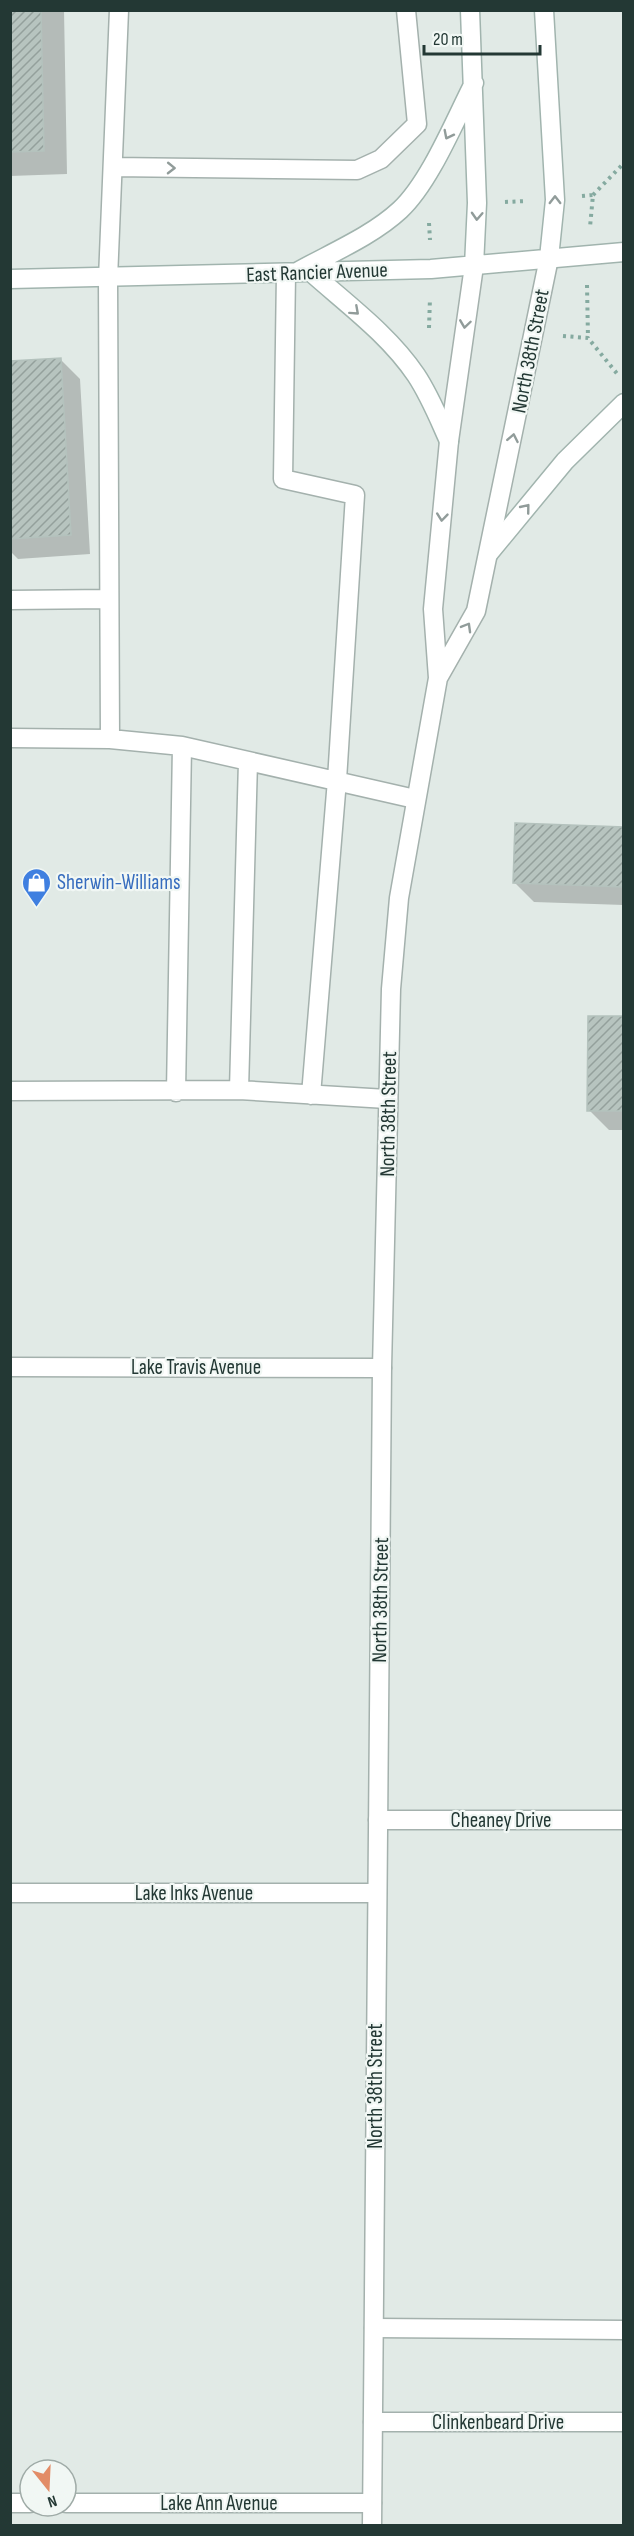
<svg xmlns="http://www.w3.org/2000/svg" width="634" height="2536" font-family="'Sofia Sans Condensed',sans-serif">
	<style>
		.shadow { fill: #0003 }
		.building { fill: url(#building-hatch); stroke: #b4c2bd; stroke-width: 1.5 }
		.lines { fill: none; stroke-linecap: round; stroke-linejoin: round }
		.service-casing { stroke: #a4b1ad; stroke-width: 21 }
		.minor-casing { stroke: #a4b1ad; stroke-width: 21 }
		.tertiary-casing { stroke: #a4b1ad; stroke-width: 21 }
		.secondary-casing { stroke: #a1b4ae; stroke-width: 21 }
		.path { stroke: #85aaa0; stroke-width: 4; stroke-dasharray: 3 4.5; stroke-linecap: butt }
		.service { stroke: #fff; stroke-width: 18 }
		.minor { stroke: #fff; stroke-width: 18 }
		.tertiary { stroke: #fff; stroke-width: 18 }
		.secondary { stroke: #fff; stroke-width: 18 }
		.oneway { stroke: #919c9a }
		.labels { text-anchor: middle; stroke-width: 4.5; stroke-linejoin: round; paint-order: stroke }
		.street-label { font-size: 21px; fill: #233834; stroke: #f1f7f4 }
		.shop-label { font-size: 21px; fill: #366cbe; stroke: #f1f7f4; text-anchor: start }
	</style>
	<defs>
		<pattern id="building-hatch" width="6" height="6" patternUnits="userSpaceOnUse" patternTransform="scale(1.5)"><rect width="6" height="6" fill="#b7c4bf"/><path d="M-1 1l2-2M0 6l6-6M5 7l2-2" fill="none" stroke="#94a09c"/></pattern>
	</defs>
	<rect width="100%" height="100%" fill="#e1eae6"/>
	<path class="shadow" d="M10,10H64L67,174L10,176Z
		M60,359L80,379L90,554L18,559L10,551V362Z
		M624,828V905L534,902L514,882Z
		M624,1018V1130H609L589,1110Z"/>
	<path class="building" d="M10,10H41L44,151L10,152Z
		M61,358L71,535L10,539V361Z
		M515,823L624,827V887L513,883Z
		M588,1016H624V1111H587Z"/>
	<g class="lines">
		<defs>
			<path id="service" d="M113,167L357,170L381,159L417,124L406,10
				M286,273L283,479L355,495L337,780L311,1095
				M10,600L109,599
				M10,738L110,739L182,746L415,799
				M110,739L108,279L119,10
				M239,1090L248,761
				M10,1091L239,1090L387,1099
				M176,1092L182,746
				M374,2328L624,2330"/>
			<path id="minor" d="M10,1367L382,1368
				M378,1820H624
				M10,1893H377
				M373,2422H624
				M10,2503H30
				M66,2503H372"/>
			<path id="tertiary" d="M438,678L476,611L549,258
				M372,2526L382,1368L391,989L399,898L438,678L433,609L449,441L474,266"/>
			<path id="secondary" d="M470,10L477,203L474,266
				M544,10L555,200L549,258
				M297,272C331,253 372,236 400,210C430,182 455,120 474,83
				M312,273C348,305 389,335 416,375C430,396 439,419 449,441
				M10,279L431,269L624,252
				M489,553L565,461L624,403"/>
		</defs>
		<use href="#service" class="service-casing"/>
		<use href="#minor" class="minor-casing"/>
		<use href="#tertiary" class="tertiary-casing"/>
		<use href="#secondary" class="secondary-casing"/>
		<path class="path" d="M593,195L624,163
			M582,196L593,195L590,227
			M505,202L527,201
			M429,223L430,240
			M587,285L588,338
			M429,328L430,298
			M563,336L588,338L619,376"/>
		<use href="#service" class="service"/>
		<use href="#minor" class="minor"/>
		<use href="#tertiary" class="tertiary"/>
		<use href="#secondary" class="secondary"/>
	</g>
	<defs><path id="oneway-chevron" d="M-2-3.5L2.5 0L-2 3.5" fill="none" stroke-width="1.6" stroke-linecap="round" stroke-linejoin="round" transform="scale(1.5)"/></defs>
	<g class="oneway">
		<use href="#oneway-chevron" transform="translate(448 135) rotate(117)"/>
		<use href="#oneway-chevron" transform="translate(171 168) rotate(1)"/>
		<use href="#oneway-chevron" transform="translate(555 200) rotate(-90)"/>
		<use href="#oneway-chevron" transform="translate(477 216) rotate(93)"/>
		<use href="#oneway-chevron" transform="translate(355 311) rotate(42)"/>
		<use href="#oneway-chevron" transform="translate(465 324) rotate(98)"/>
		<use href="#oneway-chevron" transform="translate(513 438) rotate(-79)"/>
		<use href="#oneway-chevron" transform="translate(526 508) rotate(-51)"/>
		<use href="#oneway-chevron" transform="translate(442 517) rotate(96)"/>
		<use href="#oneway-chevron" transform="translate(467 627) rotate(-60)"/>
	</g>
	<defs>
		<symbol id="shop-pin" viewBox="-11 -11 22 30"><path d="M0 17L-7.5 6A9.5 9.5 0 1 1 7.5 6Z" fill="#3f7fe0" stroke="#f1f7f4"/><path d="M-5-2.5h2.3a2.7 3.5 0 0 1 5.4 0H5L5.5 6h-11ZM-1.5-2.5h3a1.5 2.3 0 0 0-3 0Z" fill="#fff"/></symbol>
	</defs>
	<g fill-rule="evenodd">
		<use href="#shop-pin" x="20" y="866" width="33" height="45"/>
	</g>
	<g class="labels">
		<g class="street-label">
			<text transform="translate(317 272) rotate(-2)" y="7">East Rancier Avenue</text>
			<text transform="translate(530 351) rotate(-79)" y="7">North 38th Street</text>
			<text transform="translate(388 1114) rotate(-89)" y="7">North 38th Street</text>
			<text x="196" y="1374">Lake Travis Avenue</text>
			<text transform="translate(380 1600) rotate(-89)" y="7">North 38th Street</text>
			<text x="501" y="1827">Cheaney Drive</text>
			<text x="194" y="1900">Lake Inks Avenue</text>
			<text transform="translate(375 2086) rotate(-90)" y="7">North 38th Street</text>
			<text x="498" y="2429">Clinkenbeard Drive</text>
			<text x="219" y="2510">Lake Ann Avenue</text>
		</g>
		<g class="shop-label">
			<text x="57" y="889">Sherwin-Williams</text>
		</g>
	</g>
	<rect width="634" height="2536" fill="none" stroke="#233834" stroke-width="24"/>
	<g transform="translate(48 2488) rotate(162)"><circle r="28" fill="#f1f7f4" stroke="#9faba7" stroke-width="1.5"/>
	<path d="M0-4.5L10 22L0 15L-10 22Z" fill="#e28c67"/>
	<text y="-9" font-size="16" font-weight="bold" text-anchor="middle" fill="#233834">N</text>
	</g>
	<path d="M424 45v9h116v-9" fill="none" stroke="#233834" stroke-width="3"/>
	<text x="433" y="45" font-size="18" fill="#233834" stroke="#f1f7f4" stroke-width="4.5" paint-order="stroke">20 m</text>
</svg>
